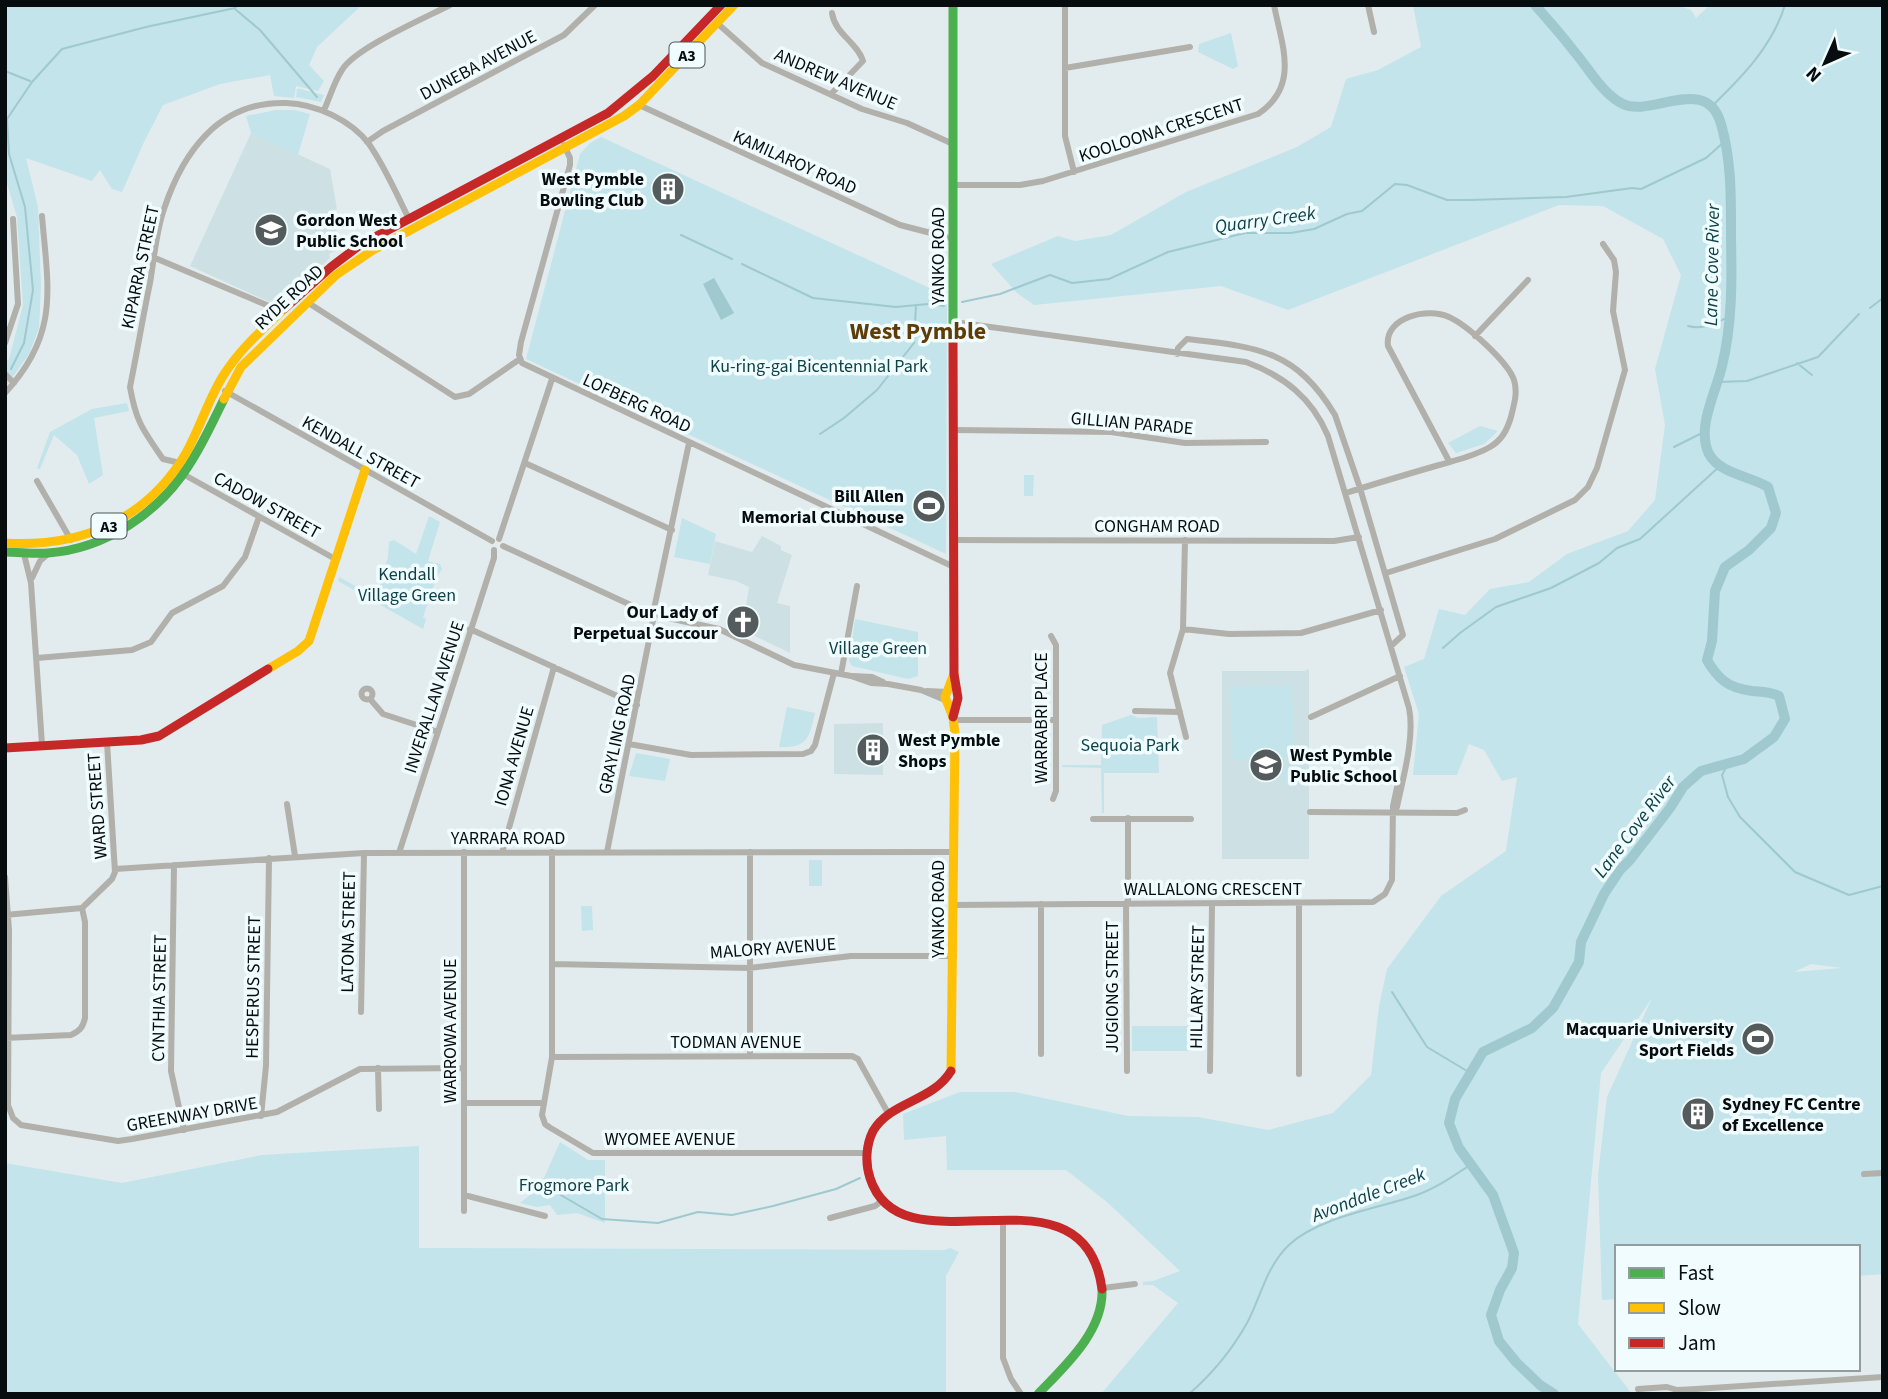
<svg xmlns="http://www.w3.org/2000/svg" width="1888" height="1399" font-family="'Source Sans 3',sans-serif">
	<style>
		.built { fill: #cde1e4 }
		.green { fill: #c2e4ea; fill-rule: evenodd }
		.water { fill: #9fc9cf }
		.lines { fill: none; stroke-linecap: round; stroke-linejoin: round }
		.stream { stroke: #9fc9cf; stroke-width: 2 }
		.river { stroke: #9fc9cf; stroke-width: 10 }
		.street { stroke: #b2b0aa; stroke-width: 6 }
		.fast { stroke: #4caf50; stroke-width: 9 }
		.slow { stroke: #ffc107; stroke-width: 9 }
		.jam { stroke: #c62828; stroke-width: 9 }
		.labels { text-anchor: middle; stroke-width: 7; stroke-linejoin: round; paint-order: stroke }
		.shield { fill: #f0fcfe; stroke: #4d5556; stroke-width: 2 }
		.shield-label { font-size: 16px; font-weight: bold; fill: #070d0e }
		.street-label { font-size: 18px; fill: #070d0e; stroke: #f0fcfe }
		.poi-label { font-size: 18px; font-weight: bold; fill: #070d0e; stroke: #f0fcfe; text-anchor: end }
		.park-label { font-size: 18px; fill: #0e4249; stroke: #f0fcfe }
		.water-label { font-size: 19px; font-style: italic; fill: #0d4148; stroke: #f0fcfe }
		.district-label { font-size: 24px; font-weight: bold; fill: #5f3c06; stroke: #f0fcfe }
	</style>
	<rect width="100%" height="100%" fill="#e2ecee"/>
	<path class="built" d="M251,133L330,169L337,209L330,213L342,247L329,254L330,258L278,306L190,266Z
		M762,536L781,546V550L792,555L777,603L790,606V653L742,630L749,587L736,581L708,575L715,541L752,552Z
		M1309,669V859H1222V671H1304Z
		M883,723V775L834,774V724Z"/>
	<path class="green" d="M362,5L317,47L309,65L324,81L318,91L296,86L294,98L274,96L270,75L220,84L163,105L144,142L122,192L112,189L100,170L92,181L26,158L38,207L41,286L39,328L29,354L5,388V363L9,359L23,305L17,217L5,177V6Z
		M1413,5H1677L1691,10L1696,18L1710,5H1883V1274L1858,1276V1247H1617V1299L1602,1300L1598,1175L1607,1097L1652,998L1601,1073L1578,1324L1632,1394H1101L1178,1303L1153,1285H1143V1282L1153,1281L1180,1271L1107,1202L1066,1170H947L946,1136L904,1140L903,1114L960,1092H1015L1128,1116L1198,1117L1268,1130L1333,1113L1371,1075L1379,1006L1387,969L1441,896L1506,851L1517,777L1502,781L1484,750L1469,744L1457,775H1413L1419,714L1404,667L1424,659L1439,609L1465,615L1490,589L1529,582L1567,554L1628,531L1655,500L1665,425L1655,369L1681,275L1663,239L1603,206L1559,205L1288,310L1221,286L1034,305L1017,293L991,264L1058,236L1075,241L1111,235L1186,192L1297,147L1331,127L1346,79L1378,70L1421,47ZM1811,964L1842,968L1794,972Z
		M1231,33L1238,66L1233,69L1198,52L1199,44Z
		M297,89H300L324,95L321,102L296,97Z
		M276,110H294L310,114L298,155L251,133L246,116Z
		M601,137L947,296L946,554L526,359L580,154L590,143Z
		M127,403L129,411L94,418L103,475L89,484L77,455L54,435L40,469L37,468L50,432L92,409Z
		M1480,426L1498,431L1484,444L1456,453L1448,443Z
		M1024,475H1034L1033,496H1024Z
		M429,516L440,522L428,561L440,564L442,569L436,579L423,617L426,619L423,629L338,581L339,577L375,597L388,557L389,542L394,540L416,554Z
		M682,518L716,534L710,564L674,557Z
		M855,619L918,632V676L908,679L852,666L849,661Z
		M1292,685L1295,758L1233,760L1230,687Z
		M787,707L815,713C809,738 808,748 779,747Z
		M1131,715L1138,718L1157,717L1159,773H1104V813H1102L1101,768L1062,767V765H1101L1102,725Z
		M636,753L670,759L665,781L629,776Z
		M1281,766L1306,767V782H1281Z
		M809,860H822V886H809Z
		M581,906H592L593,930L582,931Z
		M1132,1026H1205V1051H1132Z
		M560,1142L588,1160H605V1223L577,1213L557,1215L550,1205L537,1207L520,1203L540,1187Z
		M419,1146V1248L945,1250L950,1248L959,1252L946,1276V1394H5V1163L122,1183L262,1155Z"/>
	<path class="water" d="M714,278L734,313L721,320L703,284Z"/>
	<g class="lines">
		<path class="stream" d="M235,9L260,30L317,97
			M5,71L30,81
			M1711,107C1741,78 1772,47 1785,5
			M681,235L732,259
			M742,264L813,298L896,307L928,304L944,306
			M962,302L1000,294L1050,275L1072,283L1109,279L1168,252L1245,233H1291L1314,229L1347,214L1362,211L1395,184L1407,185L1447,200H1470L1566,197L1632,188L1641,189L1706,158L1725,141
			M1870,308L1883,298
			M1688,326C1703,330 1715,323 1729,317
			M1797,363L1812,375
			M11,369L24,343L33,290L25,207L9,154L7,119L32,82L62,49L146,27L235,8L238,5
			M1718,382L1747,381L1818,357L1859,314
			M820,434L844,418L877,390L914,343L916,305
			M1674,447L1706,431
			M1443,648L1460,633L1496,607L1551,588L1599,563L1617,548L1640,539L1720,466
			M1728,764L1722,775L1728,797L1740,817L1795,872L1849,895L1883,886
			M1392,992L1427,1047L1472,1074
			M535,1180L602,1219L658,1223L698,1212L732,1215L773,1206L836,1189L860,1178
			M1189,1394C1212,1374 1232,1350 1247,1323C1261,1297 1266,1266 1290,1244C1320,1217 1376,1209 1414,1196C1435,1189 1452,1177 1470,1165"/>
		<path class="river" d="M1535,5C1548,20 1561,34 1573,50C1588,67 1602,94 1623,104C1651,118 1707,73 1721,124C1732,162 1731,201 1731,240C1732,282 1732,326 1722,366C1716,392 1696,428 1709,454C1720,474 1750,476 1768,487L1776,513L1771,528L1749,550L1725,567L1715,591L1712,641L1707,660C1718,679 1728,688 1752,691C1762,692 1768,691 1779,696L1785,719L1774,737L1744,759L1701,771L1683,787L1670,808L1630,860L1620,870L1604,894L1581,942L1579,962L1553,1008L1532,1028L1483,1052L1455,1099L1449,1123L1459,1148L1493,1195L1514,1253L1512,1268L1500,1290L1491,1315L1499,1341L1516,1362L1540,1385L1554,1394"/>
		<path class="street" d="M1065,5V136L1074,172
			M1368,5L1374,32
			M717,23L762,63L862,109L907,123L953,144
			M1065,68L1190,47
			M831,94L863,61C857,42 835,34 832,13
			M639,105L900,225L954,239
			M324,110C330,97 334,82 342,70C355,48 425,18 450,5
			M367,142L383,131L564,35L595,5
			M564,145L570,158V165L521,342L519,355L522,363L954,567
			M954,185H1020L1043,181L1258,114C1300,86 1282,46 1274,5
			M155,258L281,311
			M307,302L455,397L469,394L520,359
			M954,322L1246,362C1284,376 1312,398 1328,436L1409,708C1415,737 1403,778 1397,807L1394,811
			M1475,336L1528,280
			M5,343L18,304L13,219
			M1177,354L1178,348L1187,339C1257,347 1296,350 1335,415L1360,488L1403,635L1391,646
			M5,374L14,383
			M225,391L492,541
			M5,393C60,334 48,288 42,216
			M954,430L1111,432L1185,443L1266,442
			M180,463L163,459C143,430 136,422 130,387C137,352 143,317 150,283C154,259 156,232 164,209C183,152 219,101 286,103C316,104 351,120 369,144C385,167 397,195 409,219
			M525,463L672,530
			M183,474L337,560
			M37,481L71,540
			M1346,493C1377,483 1408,474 1439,465C1456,460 1475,456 1490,447C1502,440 1507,430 1511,417C1514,404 1518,393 1514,380C1508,362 1467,325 1449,317C1428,307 1384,317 1388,346L1449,461
			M499,539L552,379
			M954,540L1334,541L1359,537
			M1185,540L1183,629L1170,673L1186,737
			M503,546L648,613
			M24,554L31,583L42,745
			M1386,573L1495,539L1575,500L1588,487L1597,468L1625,370L1613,311L1616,272L1614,260L1603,244
			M32,578L40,561L49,553
			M654,609L689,443
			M659,616L719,629L794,665L851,676L871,683L888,684L921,690L945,700
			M470,629L637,705
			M1183,629L1229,634L1301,633L1381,610
			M1051,636L1056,645V791L1053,799
			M37,658L132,650L151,642L172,613L223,586L245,557L259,517
			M841,674L857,586
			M853,676L872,677L883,682
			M361.5 694a5.5 5.5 0 1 1 11 0a5.5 5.5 0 1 1-11 0Z
			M927,691L947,692
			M370,699L383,714L438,732
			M1135,711L1180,712
			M1311,717L1400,676
			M953,720H1056
			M629,744L691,755L803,754L811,751L815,745L834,673
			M287,804L295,856
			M1310,812L1457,813L1465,810
			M1128,818V904
			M1093,819H1191
			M552,852V1057L542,1115L545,1124L549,1127L593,1153H867
			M607,852L653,620
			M399,853L494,558V550
			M502,853L554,667
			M174,865L171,1071L184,1130
			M115,869L364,853L954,852
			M5,877L9,930L8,1105L13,1118L21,1125L118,1141L132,1139L277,1112L360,1069L464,1068
			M1126,903L1127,1071
			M1041,904V1054
			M954,905L1373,902L1385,894L1392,880L1393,806L1398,783
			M82,908L112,879L115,872L107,742
			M5,915L82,908
			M552,964L749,968L851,956H954
			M361,1012L364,853
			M5,1038L71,1035C80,1031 83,1027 85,1018V922L82,908
			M750,1056V852
			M552,1057L852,1056L858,1059L888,1113
			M378,1068L379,1109
			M1210,1071L1212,904
			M1299,1074V903
			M464,1103H543
			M261,1116L266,1066L269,858
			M1864,1174L1883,1173
			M464,1195L545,1216
			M464,1211V852
			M830,1218L875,1206L882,1201
			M1003,1220V1358L1011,1379L1021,1394
			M1103,1288L1135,1284
			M1638,1389L1667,1387L1677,1390L1696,1389L1883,1377"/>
		<path class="fast" d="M953,5V338
			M5,552C19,552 34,554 48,553C105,549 159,513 189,465C203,444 213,421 224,399
			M1038,1394C1065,1366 1104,1331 1102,1289"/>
		<path class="slow" d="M224,399L241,367L336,275L373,250L624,116L639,105L734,5
			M5,543C80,548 147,520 186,453C200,428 208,400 223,376C239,350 262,330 284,309
			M268,669L298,651L309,641L365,470
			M951,1071L955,734L953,717L945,697L954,674"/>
		<path class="jam" d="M284,309L331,267L360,245L608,113L653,76L721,5
			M953,717L958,698L954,674L953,338
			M5,748L141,740L159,736L268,669
			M951,1071C932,1102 891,1101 873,1131C866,1145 865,1163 870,1178C902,1278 1084,1154 1102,1289"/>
	</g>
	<defs>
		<symbol id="building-disc" viewBox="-11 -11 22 22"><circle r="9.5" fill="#545b5c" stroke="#f0fcfe"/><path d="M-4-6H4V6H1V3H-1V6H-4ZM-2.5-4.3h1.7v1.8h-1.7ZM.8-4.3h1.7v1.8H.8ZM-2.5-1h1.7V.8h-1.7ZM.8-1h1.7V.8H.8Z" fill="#fff"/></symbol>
		<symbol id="school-disc" viewBox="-11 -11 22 22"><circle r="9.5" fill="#545b5c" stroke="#f0fcfe"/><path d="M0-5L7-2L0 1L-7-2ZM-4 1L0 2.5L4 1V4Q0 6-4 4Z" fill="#fff"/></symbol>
		<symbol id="stadium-disc" viewBox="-11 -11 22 22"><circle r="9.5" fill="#545b5c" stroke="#f0fcfe"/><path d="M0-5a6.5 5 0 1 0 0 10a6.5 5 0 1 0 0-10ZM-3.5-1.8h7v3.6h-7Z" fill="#fff"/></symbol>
		<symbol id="church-disc" viewBox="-11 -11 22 22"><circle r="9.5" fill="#545b5c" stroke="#f0fcfe"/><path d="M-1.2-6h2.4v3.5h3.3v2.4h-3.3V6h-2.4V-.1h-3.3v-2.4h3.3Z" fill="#fff"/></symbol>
	</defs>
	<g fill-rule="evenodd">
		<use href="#building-disc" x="649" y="170" width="38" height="38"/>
		<use href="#school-disc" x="252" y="211" width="38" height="38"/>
		<use href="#stadium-disc" x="910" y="487" width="38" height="38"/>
		<use href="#church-disc" x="724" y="603" width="38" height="38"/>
		<use href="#building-disc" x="854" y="731" width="38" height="38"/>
		<use href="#school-disc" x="1247" y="746" width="38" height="38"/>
		<use href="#stadium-disc" x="1739" y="1020" width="38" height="38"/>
		<use href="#building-disc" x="1679" y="1095" width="38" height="38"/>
	</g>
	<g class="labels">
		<g class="shield">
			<rect x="669.5" y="42.5" width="35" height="25" rx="5"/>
			<rect x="91.5" y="513.5" width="35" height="25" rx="5"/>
		</g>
		<g class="shield-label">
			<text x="687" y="61">A3</text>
			<text x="109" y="532">A3</text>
		</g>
		<g class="street-label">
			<text transform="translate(478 65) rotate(-28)" y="6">DUNEBA AVENUE</text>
			<text transform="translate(836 79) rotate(23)" y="6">ANDREW AVENUE</text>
			<text transform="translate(1161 130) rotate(-18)" y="6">KOOLOONA CRESCENT</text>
			<text transform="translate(795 162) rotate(24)" y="6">KAMILAROY ROAD</text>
			<text transform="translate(938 256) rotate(-90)" y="6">YANKO ROAD</text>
			<text transform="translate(140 267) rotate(-78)" y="6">KIPARRA STREET</text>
			<text transform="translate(289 297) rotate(-43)" y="6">RYDE ROAD</text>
			<text transform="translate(637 403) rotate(25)" y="6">LOFBERG ROAD</text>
			<text transform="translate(1132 423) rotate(5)" y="6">GILLIAN PARADE</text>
			<text transform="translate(361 452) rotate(29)" y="6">KENDALL STREET</text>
			<text transform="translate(267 505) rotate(29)" y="6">CADOW STREET</text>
			<text x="1157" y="532">CONGHAM ROAD</text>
			<text transform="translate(434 697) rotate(-72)" y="6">INVERALLAN AVENUE</text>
			<text transform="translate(1041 718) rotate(-90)" y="6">WARRABRI PLACE</text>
			<text transform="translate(617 734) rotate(-78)" y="6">GRAYLING ROAD</text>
			<text transform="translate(514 756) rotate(-74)" y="6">IONA AVENUE</text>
			<text transform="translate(97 806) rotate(-94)" y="6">WARD STREET</text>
			<text x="508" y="844">YARRARA ROAD</text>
			<text x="1213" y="895">WALLALONG CRESCENT</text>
			<text transform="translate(938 909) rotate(-90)" y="6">YANKO ROAD</text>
			<text transform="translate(348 932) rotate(-89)" y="6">LATONA STREET</text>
			<text transform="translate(773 948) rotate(-4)" y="6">MALORY AVENUE</text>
			<text transform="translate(253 987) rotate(-89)" y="6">HESPERUS STREET</text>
			<text transform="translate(1112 987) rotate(-90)" y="6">JUGIONG STREET</text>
			<text transform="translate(1197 987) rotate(-89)" y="6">HILLARY STREET</text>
			<text transform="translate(159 998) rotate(-89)" y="6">CYNTHIA STREET</text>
			<text transform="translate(450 1031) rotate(-90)" y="6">WARROWA AVENUE</text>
			<text x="736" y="1048">TODMAN AVENUE</text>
			<text transform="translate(192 1114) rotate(-10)" y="6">GREENWAY DRIVE</text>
			<text x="670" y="1145">WYOMEE AVENUE</text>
		</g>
		<g class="poi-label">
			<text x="644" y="185">West Pymble<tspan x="644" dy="21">Bowling Club</tspan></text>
			<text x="296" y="226" text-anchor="start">Gordon West<tspan x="296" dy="21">Public School</tspan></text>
			<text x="904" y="502">Bill Allen<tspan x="904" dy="21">Memorial Clubhouse</tspan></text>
			<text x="718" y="618">Our Lady of<tspan x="718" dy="21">Perpetual Succour</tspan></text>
			<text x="898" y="746" text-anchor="start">West Pymble<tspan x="898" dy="21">Shops</tspan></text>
			<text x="1290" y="761" text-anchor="start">West Pymble<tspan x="1290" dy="21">Public School</tspan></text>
			<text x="1734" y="1035">Macquarie University<tspan x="1734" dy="21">Sport Fields</tspan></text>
			<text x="1722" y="1110" text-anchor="start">Sydney FC Centre<tspan x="1722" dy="21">of Excellence</tspan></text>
		</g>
		<g class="park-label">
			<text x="819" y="372">Ku-ring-gai Bicentennial Park</text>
			<text x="407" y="580">Kendall<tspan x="407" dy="21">Village Green</tspan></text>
			<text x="878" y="654">Village Green</text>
			<text x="1130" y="751">Sequoia Park</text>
			<text x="574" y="1191">Frogmore Park</text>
		</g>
		<g class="water-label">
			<text transform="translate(1265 219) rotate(-8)" y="7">Quarry Creek</text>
			<text transform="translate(1711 265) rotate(-89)" y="7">Lane Cove River</text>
			<text transform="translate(1634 826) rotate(-53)" y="7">Lane Cove River</text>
			<text transform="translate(1368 1194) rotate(-21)" y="7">Avondale Creek</text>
		</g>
		<g class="district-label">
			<text x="918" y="339">West Pymble</text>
		</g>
	</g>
	<rect width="1888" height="1399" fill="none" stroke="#070d0e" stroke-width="14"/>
	<rect x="1615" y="1245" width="245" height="126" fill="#f0fcfe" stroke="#939c9e" stroke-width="2"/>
	<rect x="1629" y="1268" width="35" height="10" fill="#4caf50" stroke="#939c9e" stroke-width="2"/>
	<text x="1678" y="1280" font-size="21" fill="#070d0e">Fast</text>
	<rect x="1629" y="1303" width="35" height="10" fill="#ffc107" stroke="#939c9e" stroke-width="2"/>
	<text x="1678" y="1315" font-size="21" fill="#070d0e">Slow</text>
	<rect x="1629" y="1338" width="35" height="10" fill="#c62828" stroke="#939c9e" stroke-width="2"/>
	<text x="1678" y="1350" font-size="21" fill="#070d0e">Jam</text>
	<g transform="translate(1825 63) rotate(225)" stroke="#f0fcfe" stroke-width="5" paint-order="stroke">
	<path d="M0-5L12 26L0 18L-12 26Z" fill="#070d0e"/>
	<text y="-10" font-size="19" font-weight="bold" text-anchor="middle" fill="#070d0e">N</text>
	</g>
</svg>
